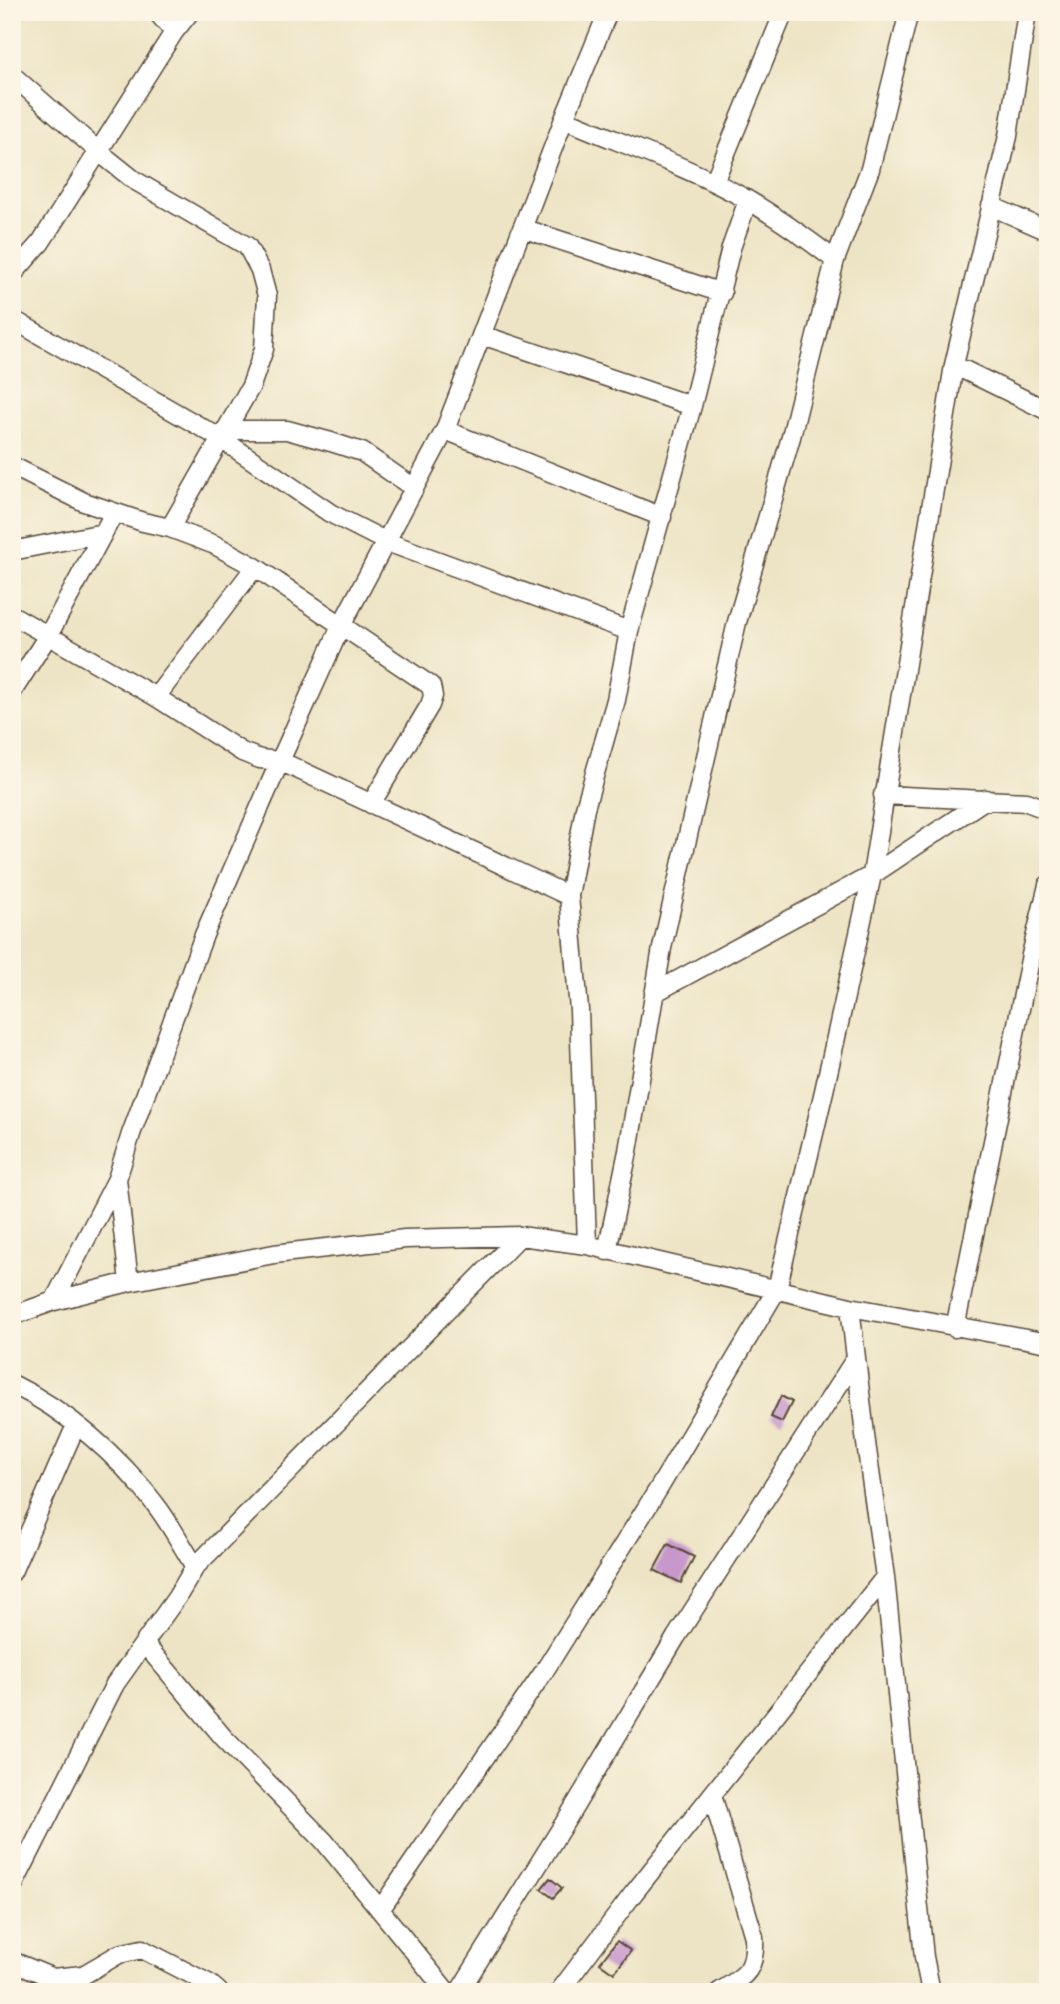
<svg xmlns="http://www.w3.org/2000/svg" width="1060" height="2004" font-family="'IM FELL DW Pica',serif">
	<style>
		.building { fill: #c898cd }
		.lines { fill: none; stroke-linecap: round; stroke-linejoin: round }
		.minor-casing { stroke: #564637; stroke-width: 21 }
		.minor { stroke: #fff; stroke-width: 18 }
	</style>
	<rect width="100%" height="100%" fill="#fcf5e5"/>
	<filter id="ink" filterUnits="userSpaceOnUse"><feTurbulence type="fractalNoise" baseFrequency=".0143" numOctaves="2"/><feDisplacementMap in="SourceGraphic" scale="14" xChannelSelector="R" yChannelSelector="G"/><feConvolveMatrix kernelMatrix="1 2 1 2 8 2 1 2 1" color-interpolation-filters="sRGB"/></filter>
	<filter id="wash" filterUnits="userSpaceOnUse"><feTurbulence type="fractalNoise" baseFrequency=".00686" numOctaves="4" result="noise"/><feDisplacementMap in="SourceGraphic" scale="28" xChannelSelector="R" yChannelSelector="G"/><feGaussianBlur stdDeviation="1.57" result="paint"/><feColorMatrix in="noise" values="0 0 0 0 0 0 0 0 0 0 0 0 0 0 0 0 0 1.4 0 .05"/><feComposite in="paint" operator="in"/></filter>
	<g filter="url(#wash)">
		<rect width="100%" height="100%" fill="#ede4c5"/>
		<g id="blocks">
			<path class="building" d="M781,1396L792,1402L782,1422L771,1417Z
				M668,1544L694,1557L681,1583L654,1570Z
				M550,1878L562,1888L553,1898L541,1889Z
				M617,1941L631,1951L614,1973L600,1963Z"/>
		</g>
	</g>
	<g filter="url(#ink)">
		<use href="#blocks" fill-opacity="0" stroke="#564637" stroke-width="2"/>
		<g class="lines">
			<defs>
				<path id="minor" d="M157,12L174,32
					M12,75L99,152L134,180L247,246L260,270L267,296L264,349L251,386L170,528
					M564,119C625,145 689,167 746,199C777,217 806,238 835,260
					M714,182L784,12
					M991,206L1048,231
					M522,228L722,293
					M12,275L41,242L174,32L190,12
					M12,319L220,438L330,513L387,542L629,631
					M482,335L692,406
					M954,365L1048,411
					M225,430H287L331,442L362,452L414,488
					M445,430L662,517
					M12,466L84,502L143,522L170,528L215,545L255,567L431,686L433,696L430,705L371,804
					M12,551L103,533
					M12,615L156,697L242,752L260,759L280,761L569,896
					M12,692L49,634L114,513
					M156,697L255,567
					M883,795L1027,802L1048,810
					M654,993L872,875L986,799
					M117,1179L129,1282
					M587,1245L579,1010L569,896L585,808L616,700L629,631L692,406L731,248L748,200
					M607,1251L628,1151L662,948L737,622L791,437L835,260L870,169L909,12
					M54,1301L117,1179L131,1134L204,935L280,761L341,626L445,430L564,119L608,12
					M850,1307L866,1443L885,1577L924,1957L931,1992
					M12,1316L54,1301L129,1282L274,1254L405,1239L520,1236L587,1245L850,1307L1048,1343
					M955,1328L1031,955L1048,885
					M12,1384C66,1410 119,1456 155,1504C170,1523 182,1546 195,1567
					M12,1572L76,1425
					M144,1643L223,1737L324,1841L447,1992
					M712,1795L754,1937C756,1971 746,1975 719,1992
					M12,1888L115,1684L177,1597L195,1567L520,1236
					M380,1910L543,1673L659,1488L777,1289L824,1091L872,875L954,365L1008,136L1027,12
					M12,1961L53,1978L83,1975L119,1954L142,1949L210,1984L219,1992
					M459,1992L570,1814L676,1637L856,1358
					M559,1992L633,1894L885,1577"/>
			</defs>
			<use href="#minor" class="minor-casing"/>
			<use href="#minor" class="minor"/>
		</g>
	</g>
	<rect width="1060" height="2004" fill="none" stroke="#fcf5e5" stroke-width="42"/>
</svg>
